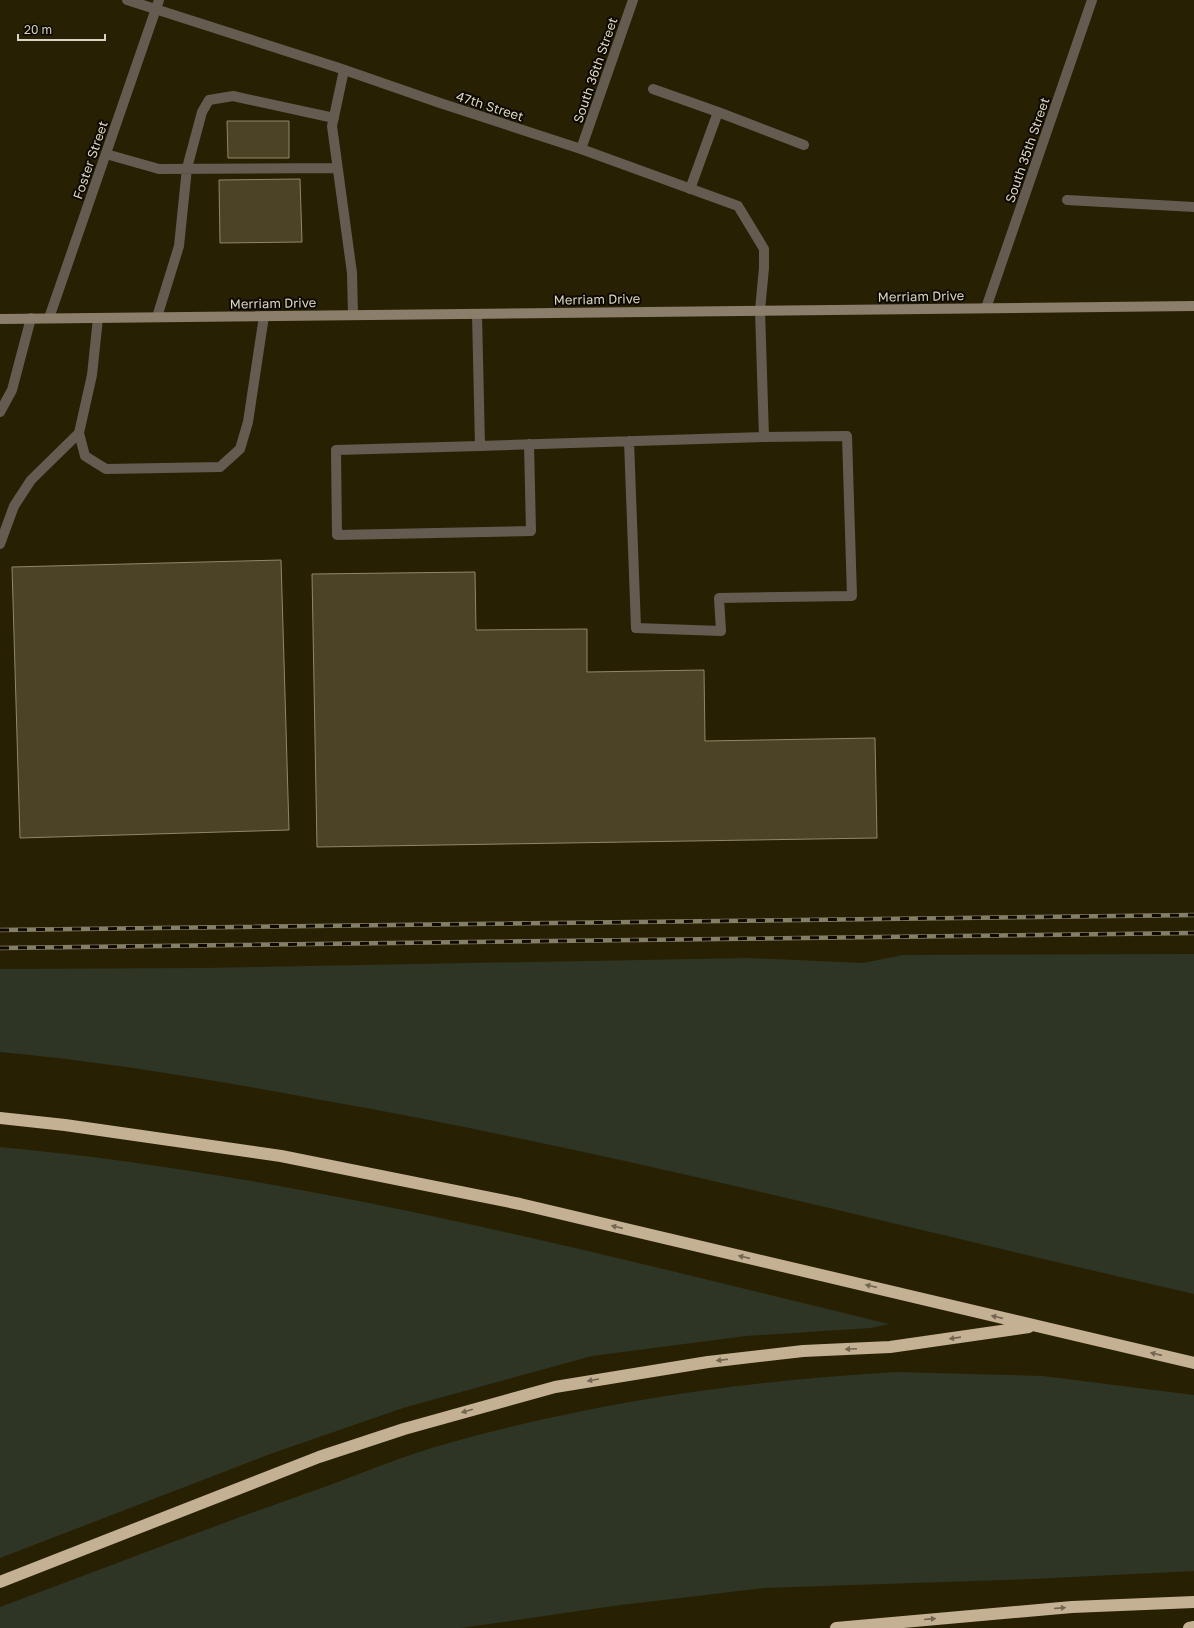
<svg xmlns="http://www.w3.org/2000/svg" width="1194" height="1628" font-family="'Golos Text',sans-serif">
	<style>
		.green { fill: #2e3524 }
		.building { fill: #4c4327; stroke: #918767 }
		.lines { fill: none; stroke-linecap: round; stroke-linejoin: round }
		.service { stroke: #645c51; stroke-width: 10 }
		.minor { stroke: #645c51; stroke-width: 10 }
		.secondary { stroke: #8b7e6b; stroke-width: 10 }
		.motorway { stroke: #c4b093; stroke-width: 12 }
		.rail-casing { stroke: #857f68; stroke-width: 4.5 }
		.rail { stroke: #0e0a02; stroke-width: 3; stroke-dasharray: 9; stroke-linecap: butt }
		.oneway { fill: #726552 }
		.labels { text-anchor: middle; stroke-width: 4; stroke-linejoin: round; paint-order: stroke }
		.street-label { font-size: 13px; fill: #d9d4c3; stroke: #0e0a02 }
	</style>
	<rect width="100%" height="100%" fill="#282003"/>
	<path class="green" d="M1194,954V1294C905,1228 619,1153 327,1101C219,1081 110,1062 0,1052V969L203,968L748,958L863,963L903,955Z
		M0,1147C301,1175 596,1253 889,1324L871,1328L746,1336L592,1356L403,1408L273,1453L0,1558Z
		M896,1372L1043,1376L1194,1395V1571L1033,1579L764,1588L613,1606L461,1628H0V1607C105,1568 210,1527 316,1490C355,1476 395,1459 435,1447C586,1403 740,1381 896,1372Z"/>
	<path class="building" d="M227,121H289V158H228Z
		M300,179L302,242L220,243L219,180Z
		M281,560L289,830L20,838L12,567Z
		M475,572L476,630L587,629V672L704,670L705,741L875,738L877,838L317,847L312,574Z"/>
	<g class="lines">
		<path class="service" d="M344,70L332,126L352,273L353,315
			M653,89L718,112
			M106,154L159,169L337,168
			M690,189L718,112L804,145
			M1067,200L1194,207
			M477,314L480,446L764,437L760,310
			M157,317L179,246L187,168L202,112L209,100L233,96L334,118
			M98,318L92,375L79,433L85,456L106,469L220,467L240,449L248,422L264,316
			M0,412L12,390L31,318
			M629,441L636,628L721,631L719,598L852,596L847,436L764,437
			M480,446L336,450L337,535L531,531L529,444
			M0,544L14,506L31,480L79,433"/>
		<path class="minor" d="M127,0L336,67L440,103L581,149L738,206L764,249V268L760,310
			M581,149L633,0
			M986,308L1092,0
			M49,318L159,0"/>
		<path class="secondary" d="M0,319L1194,306"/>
		<path class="motorway" d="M0,1118L65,1125L281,1156L520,1204L1194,1363
			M0,1582L319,1457L404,1429L555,1387L708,1362L803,1351L890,1347L1029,1327
			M836,1628L1072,1607L1194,1602
			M1189,1628L1194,1627"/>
		<defs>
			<path id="rail" d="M0,930L1194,915
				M0,948L1194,933"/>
		</defs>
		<use href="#rail" class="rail-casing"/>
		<use href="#rail" class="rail"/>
	</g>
	<defs><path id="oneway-solid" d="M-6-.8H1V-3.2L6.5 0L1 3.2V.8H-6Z"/></defs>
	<g class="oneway">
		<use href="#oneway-solid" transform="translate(617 1227) rotate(-167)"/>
		<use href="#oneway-solid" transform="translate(744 1257) rotate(-167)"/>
		<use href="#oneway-solid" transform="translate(871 1286) rotate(-167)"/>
		<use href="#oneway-solid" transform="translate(997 1317) rotate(-167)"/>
		<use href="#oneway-solid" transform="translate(955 1338) rotate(172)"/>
		<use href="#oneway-solid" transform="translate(851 1349) rotate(178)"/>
		<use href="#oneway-solid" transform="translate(1156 1354) rotate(-167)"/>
		<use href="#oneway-solid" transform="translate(722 1360) rotate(173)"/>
		<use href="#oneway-solid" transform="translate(593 1380) rotate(170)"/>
		<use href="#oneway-solid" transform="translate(467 1411) rotate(164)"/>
		<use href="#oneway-solid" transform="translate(1060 1608) rotate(-5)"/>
		<use href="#oneway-solid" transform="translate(930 1619) rotate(-5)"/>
	</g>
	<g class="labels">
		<g class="street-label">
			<text transform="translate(595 70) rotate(-71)" y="5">South 36th Street</text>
			<text transform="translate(490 106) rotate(18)" y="5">47th Street</text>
			<text transform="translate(1027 150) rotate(-71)" y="5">South 35th Street</text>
			<text transform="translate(90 160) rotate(-71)" y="5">Foster Street</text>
			<text transform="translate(921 296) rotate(-1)" y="5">Merriam Drive</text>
			<text transform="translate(597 299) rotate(-1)" y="5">Merriam Drive</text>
			<text transform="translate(273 303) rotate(-1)" y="5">Merriam Drive</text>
		</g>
	</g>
	<path d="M18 34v6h87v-6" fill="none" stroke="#d9d4c3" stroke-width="2"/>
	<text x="24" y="34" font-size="12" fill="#d9d4c3" stroke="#0e0a02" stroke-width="3" paint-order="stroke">20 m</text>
</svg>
